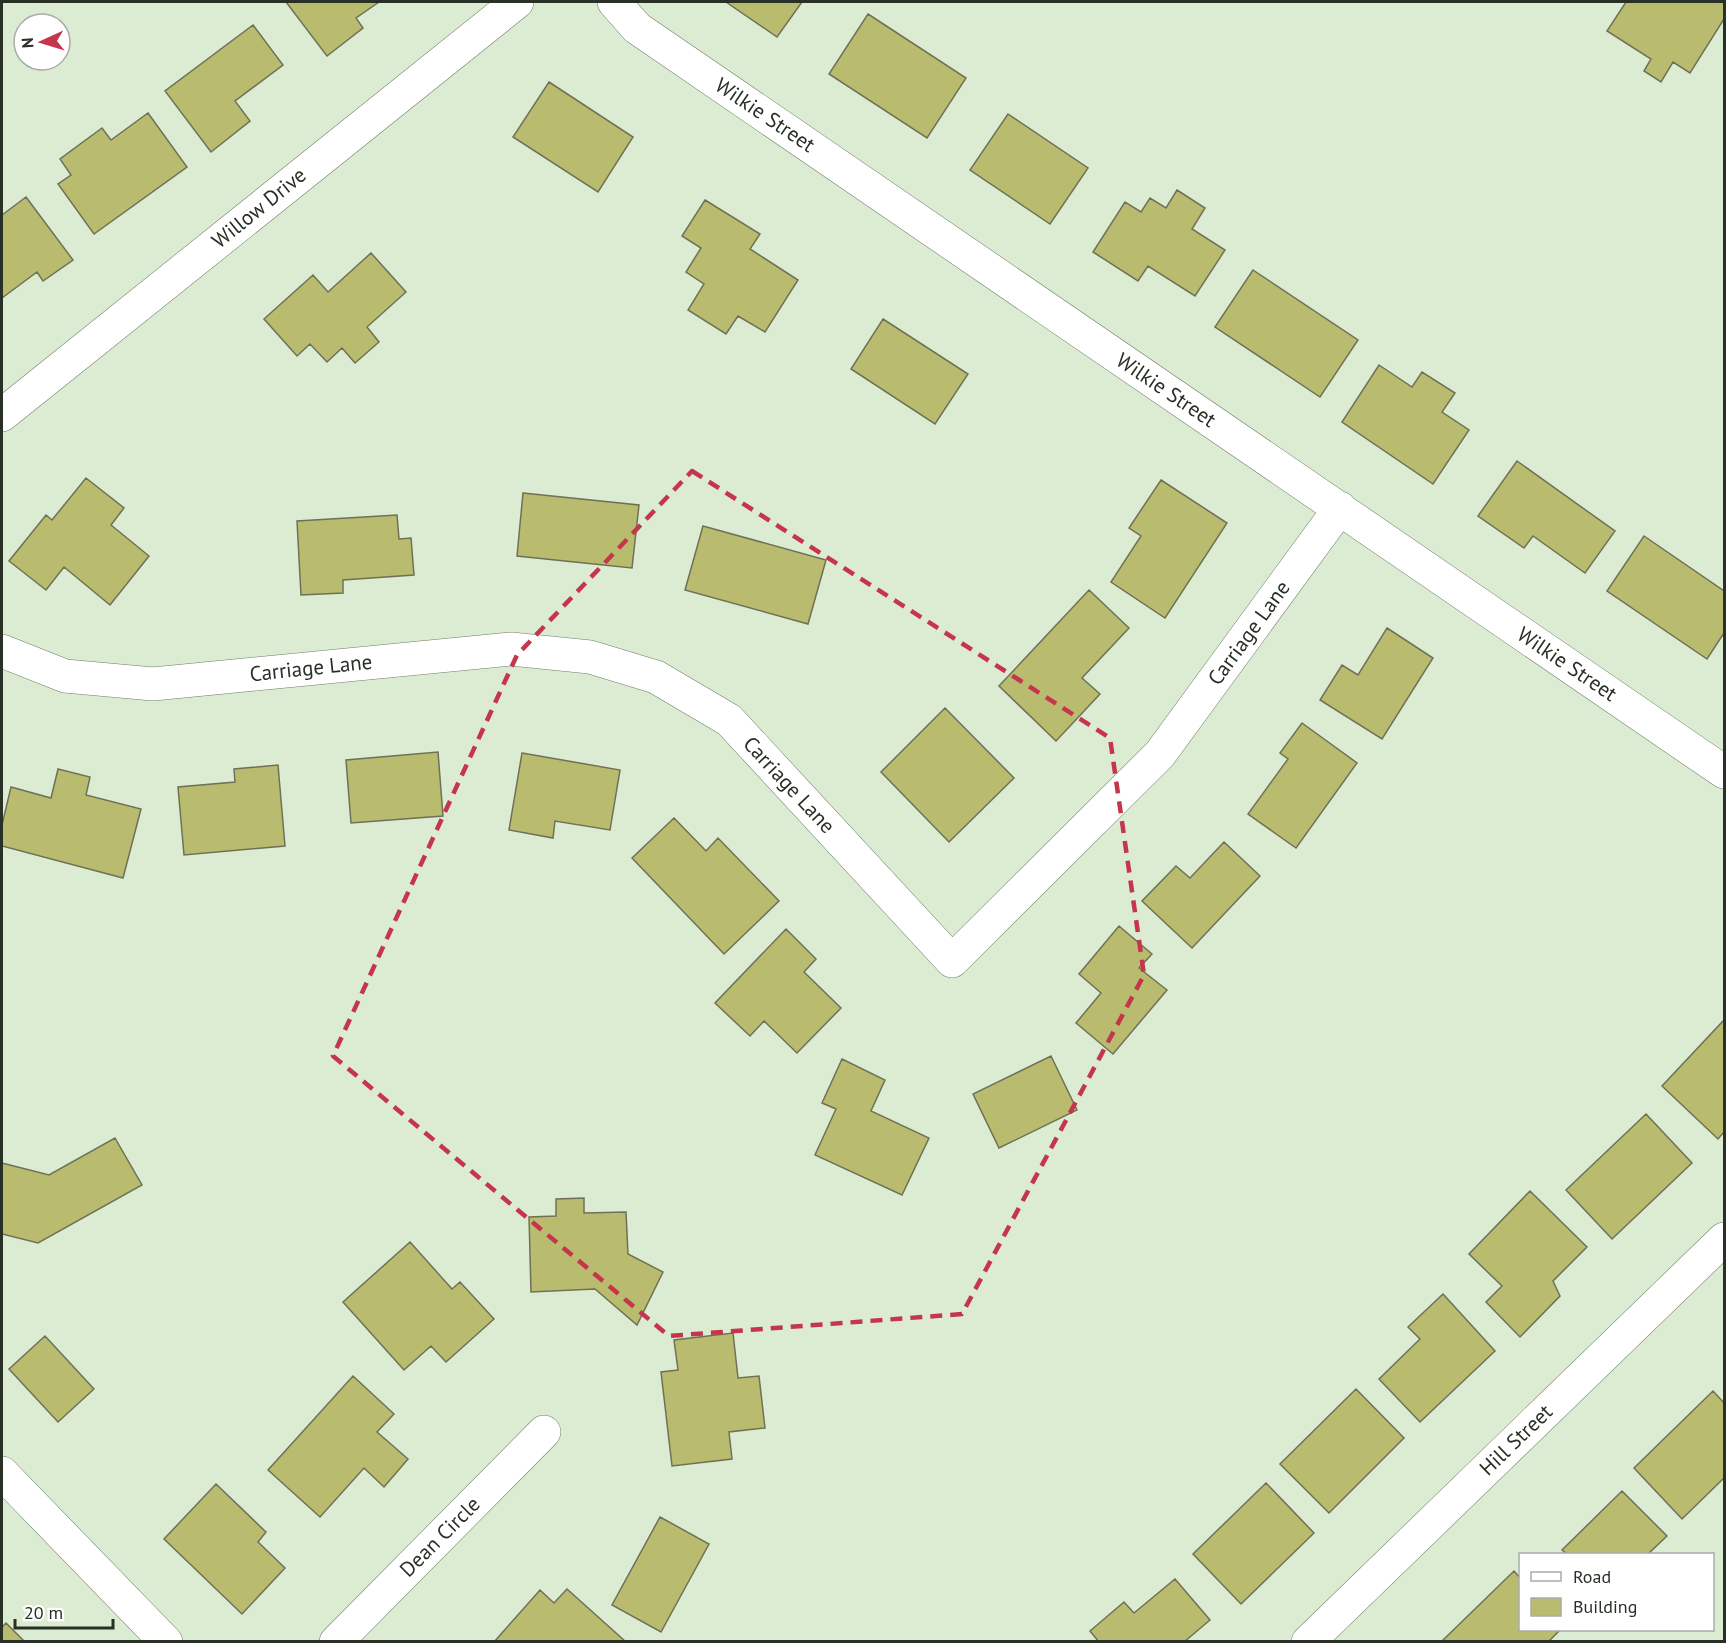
<svg xmlns="http://www.w3.org/2000/svg" width="1726" height="1643" font-family="'PT Sans',sans-serif">
	<style>
		.building { fill: #b9bc6e; stroke: #6f7157; stroke-width: 1.5 }
		.lines { fill: none; stroke-linecap: round; stroke-linejoin: round }
		.minor-casing { stroke: #6f7e67; stroke-width: 34 }
		.minor { stroke: #fff; stroke-width: 33 }
		.marked { fill: none; stroke: #c5354c; stroke-width: 4.5; stroke-dasharray: 12 8; stroke-linejoin: round }
		.labels { text-anchor: middle; stroke-width: 4.5; stroke-linejoin: round; paint-order: stroke }
		.street-label { font-size: 21px; fill: #293026; stroke: #fff }
	</style>
	<rect width="100%" height="100%" fill="#dbecd2"/>
	<path class="building" d="M286,2H379L356,18L363,28L327,56Z
		M726,2H802L777,37Z
		M1626,2H1722L1724,3V19L1690,73L1673,62L1661,82L1644,71L1651,59L1607,31Z
		M868,14L966,78L927,138L829,74Z
		M253,25L283,65L235,101L250,121L211,152L165,91Z
		M549,82L633,137L598,192L513,137Z
		M148,113L187,167L94,234L58,184L71,175L60,159L102,128L111,140Z
		M1008,114L1088,168L1050,224L970,170Z
		M1177,190L1205,208L1192,229L1225,250L1195,296L1148,266L1138,281L1093,252L1125,202L1141,212L1150,198L1166,208Z
		M26,197L73,260L43,281L37,272L2,298V215Z
		M705,200L760,234L750,249L798,280L765,332L738,316L726,334L688,310L704,284L686,272L701,248L682,236Z
		M371,253L406,292L367,327L379,342L355,363L342,348L327,362L310,344L297,356L264,319L313,275L328,292Z
		M1253,270L1358,340L1320,397L1215,327Z
		M883,319L968,374L935,424L851,369Z
		M1379,365L1412,387L1422,372L1455,393L1442,412L1469,430L1433,484L1342,422Z
		M1517,461L1615,531L1585,573L1533,536L1524,548L1478,516Z
		M86,478L124,508L111,525L149,556L110,605L64,567L46,590L9,561L46,515L52,520Z
		M1161,480L1227,523L1165,618L1111,582L1141,536L1129,528Z
		M523,493L639,505L632,568L517,556Z
		M397,515L399,539L411,538L414,575L343,580V593L301,595L297,521Z
		M703,526L826,560L808,624L685,590Z
		M1644,536L1724,591V633L1707,659L1607,591Z
		M1089,590L1129,628L1082,678L1100,694L1056,741L999,686Z
		M1387,628L1433,658L1382,739L1320,700L1342,665L1358,675Z
		M945,708L1014,778L949,842L881,772Z
		M1302,723L1357,763L1296,848L1248,814L1288,759L1280,753Z
		M438,752L443,816L351,823L346,760Z
		M522,753L620,770L610,830L555,821L553,838L509,830Z
		M278,765L285,846L184,855L178,787L235,782L234,769Z
		M58,769L90,777L86,795L141,809L123,878L2,846V825L11,787L51,798Z
		M674,818L706,851L718,838L779,901L724,954L632,858Z
		M1224,842L1260,876L1192,948L1142,901L1176,866L1190,878Z
		M1119,926L1152,954L1139,968L1167,990L1113,1054L1076,1023L1101,993L1079,974Z
		M786,929L816,959L804,972L841,1008L797,1053L764,1021L750,1036L715,1003Z
		M1724,1020V1132L1718,1139L1662,1086Z
		M1051,1056L1077,1110L999,1148L973,1094Z
		M842,1059L885,1080L871,1111L929,1138L902,1195L815,1155L836,1109L822,1103Z
		M1646,1114L1692,1163L1612,1239L1566,1190Z
		M115,1138L142,1185L38,1243L2,1234V1163L49,1175Z
		M1530,1191L1587,1247L1553,1281L1560,1296L1520,1337L1486,1302L1502,1286L1469,1254Z
		M584,1198V1213L626,1212L628,1254L663,1272L637,1325L595,1289L531,1292L529,1217L556,1216V1199Z
		M410,1242L452,1289L460,1282L494,1319L446,1362L431,1346L404,1370L343,1302Z
		M1443,1294L1495,1351L1420,1422L1379,1379L1420,1339L1408,1327Z
		M733,1333L738,1378L759,1376L765,1428L729,1432L732,1459L672,1466L661,1372L678,1370L674,1340Z
		M45,1336L94,1389L58,1422L9,1369Z
		M353,1376L394,1414L377,1432L408,1459L384,1487L364,1468L320,1517L268,1470Z
		M1356,1389L1404,1438L1329,1513L1280,1464Z
		M1713,1391L1724,1403V1478L1682,1519L1634,1468Z
		M1266,1483L1314,1533L1241,1604L1193,1554Z
		M216,1484L266,1532L258,1542L285,1568L242,1614L164,1539Z
		M1622,1491L1667,1536L1648,1554H1567L1562,1550Z
		M660,1517L709,1544L661,1632L612,1605Z
		M1514,1571L1520,1578V1630H1560L1548,1642H1441Z
		M1175,1579L1210,1620L1184,1642H1099L1090,1631L1124,1602L1134,1613Z
		M567,1589L626,1642H494L540,1590L554,1603Z
		M6,1623L25,1642H2V1627Z"/>
	<g class="lines">
		<defs>
			<path id="minor" d="M614,2L637,28L1724,772
				M2,415L517,2
				M2,651L65,676L153,684L511,649L590,657L656,677L729,720L952,961L1160,754L1340,508
				M2,1473L166,1642
				M336,1642L544,1432
				M1308,1642L1724,1239"/>
		</defs>
		<use href="#minor" class="minor-casing"/>
		<use href="#minor" class="minor"/>
	</g>
	<path class="marked" d="M692,471L1110,738L1144,975L962,1314L669,1336L333,1056L517,655Z"/>
	<g class="labels">
		<g class="street-label">
			<text transform="translate(765 115) rotate(34)" y="7">Wilkie Street</text>
			<text transform="translate(259 208) rotate(-39)" y="7">Willow Drive</text>
			<text transform="translate(1166 390) rotate(34)" y="7">Wilkie Street</text>
			<text transform="translate(1249 633) rotate(-54)" y="7">Carriage Lane</text>
			<text transform="translate(1567 664) rotate(34)" y="7">Wilkie Street</text>
			<text transform="translate(311 668) rotate(-6)" y="7">Carriage Lane</text>
			<text transform="translate(789 785) rotate(47)" y="7">Carriage Lane</text>
			<text transform="translate(1516 1440) rotate(-44)" y="7">Hill Street</text>
			<text transform="translate(440 1537) rotate(-45)" y="7">Dean Circle</text>
		</g>
	</g>
	<rect width="1726" height="1643" fill="none" stroke="#293026" stroke-width="6"/>
	<rect x="1519" y="1553" width="195" height="78" fill="#ffffff" stroke="#a9aca8" stroke-width="1.5"/>
	<rect x="1531" y="1572" width="30" height="9" fill="#ffffff" stroke="#a9aca8" stroke-width="1.5"/>
	<text x="1573" y="1583" font-size="18" fill="#293026">Road</text>
	<rect x="1531" y="1598" width="30" height="18" fill="#b9bc6e" stroke="#a9aca8" stroke-width="1.5"/>
	<text x="1573" y="1613" font-size="18" fill="#293026">Building</text>
	<g transform="translate(42 42) rotate(266)"><circle r="28" fill="#ffffff" stroke="#a9aca8" stroke-width="1.5"/>
	<path d="M0-4.5L10 22L0 15L-10 22Z" fill="#c5354c"/>
	<text y="-9" font-size="16" font-weight="bold" text-anchor="middle" fill="#293026">N</text>
	</g>
	<path d="M15 1619v9h98v-9" fill="none" stroke="#293026" stroke-width="3"/>
	<text x="24" y="1619" font-size="18" fill="#293026" stroke="#ffffff" stroke-width="4.5" paint-order="stroke">20 m</text>
</svg>
